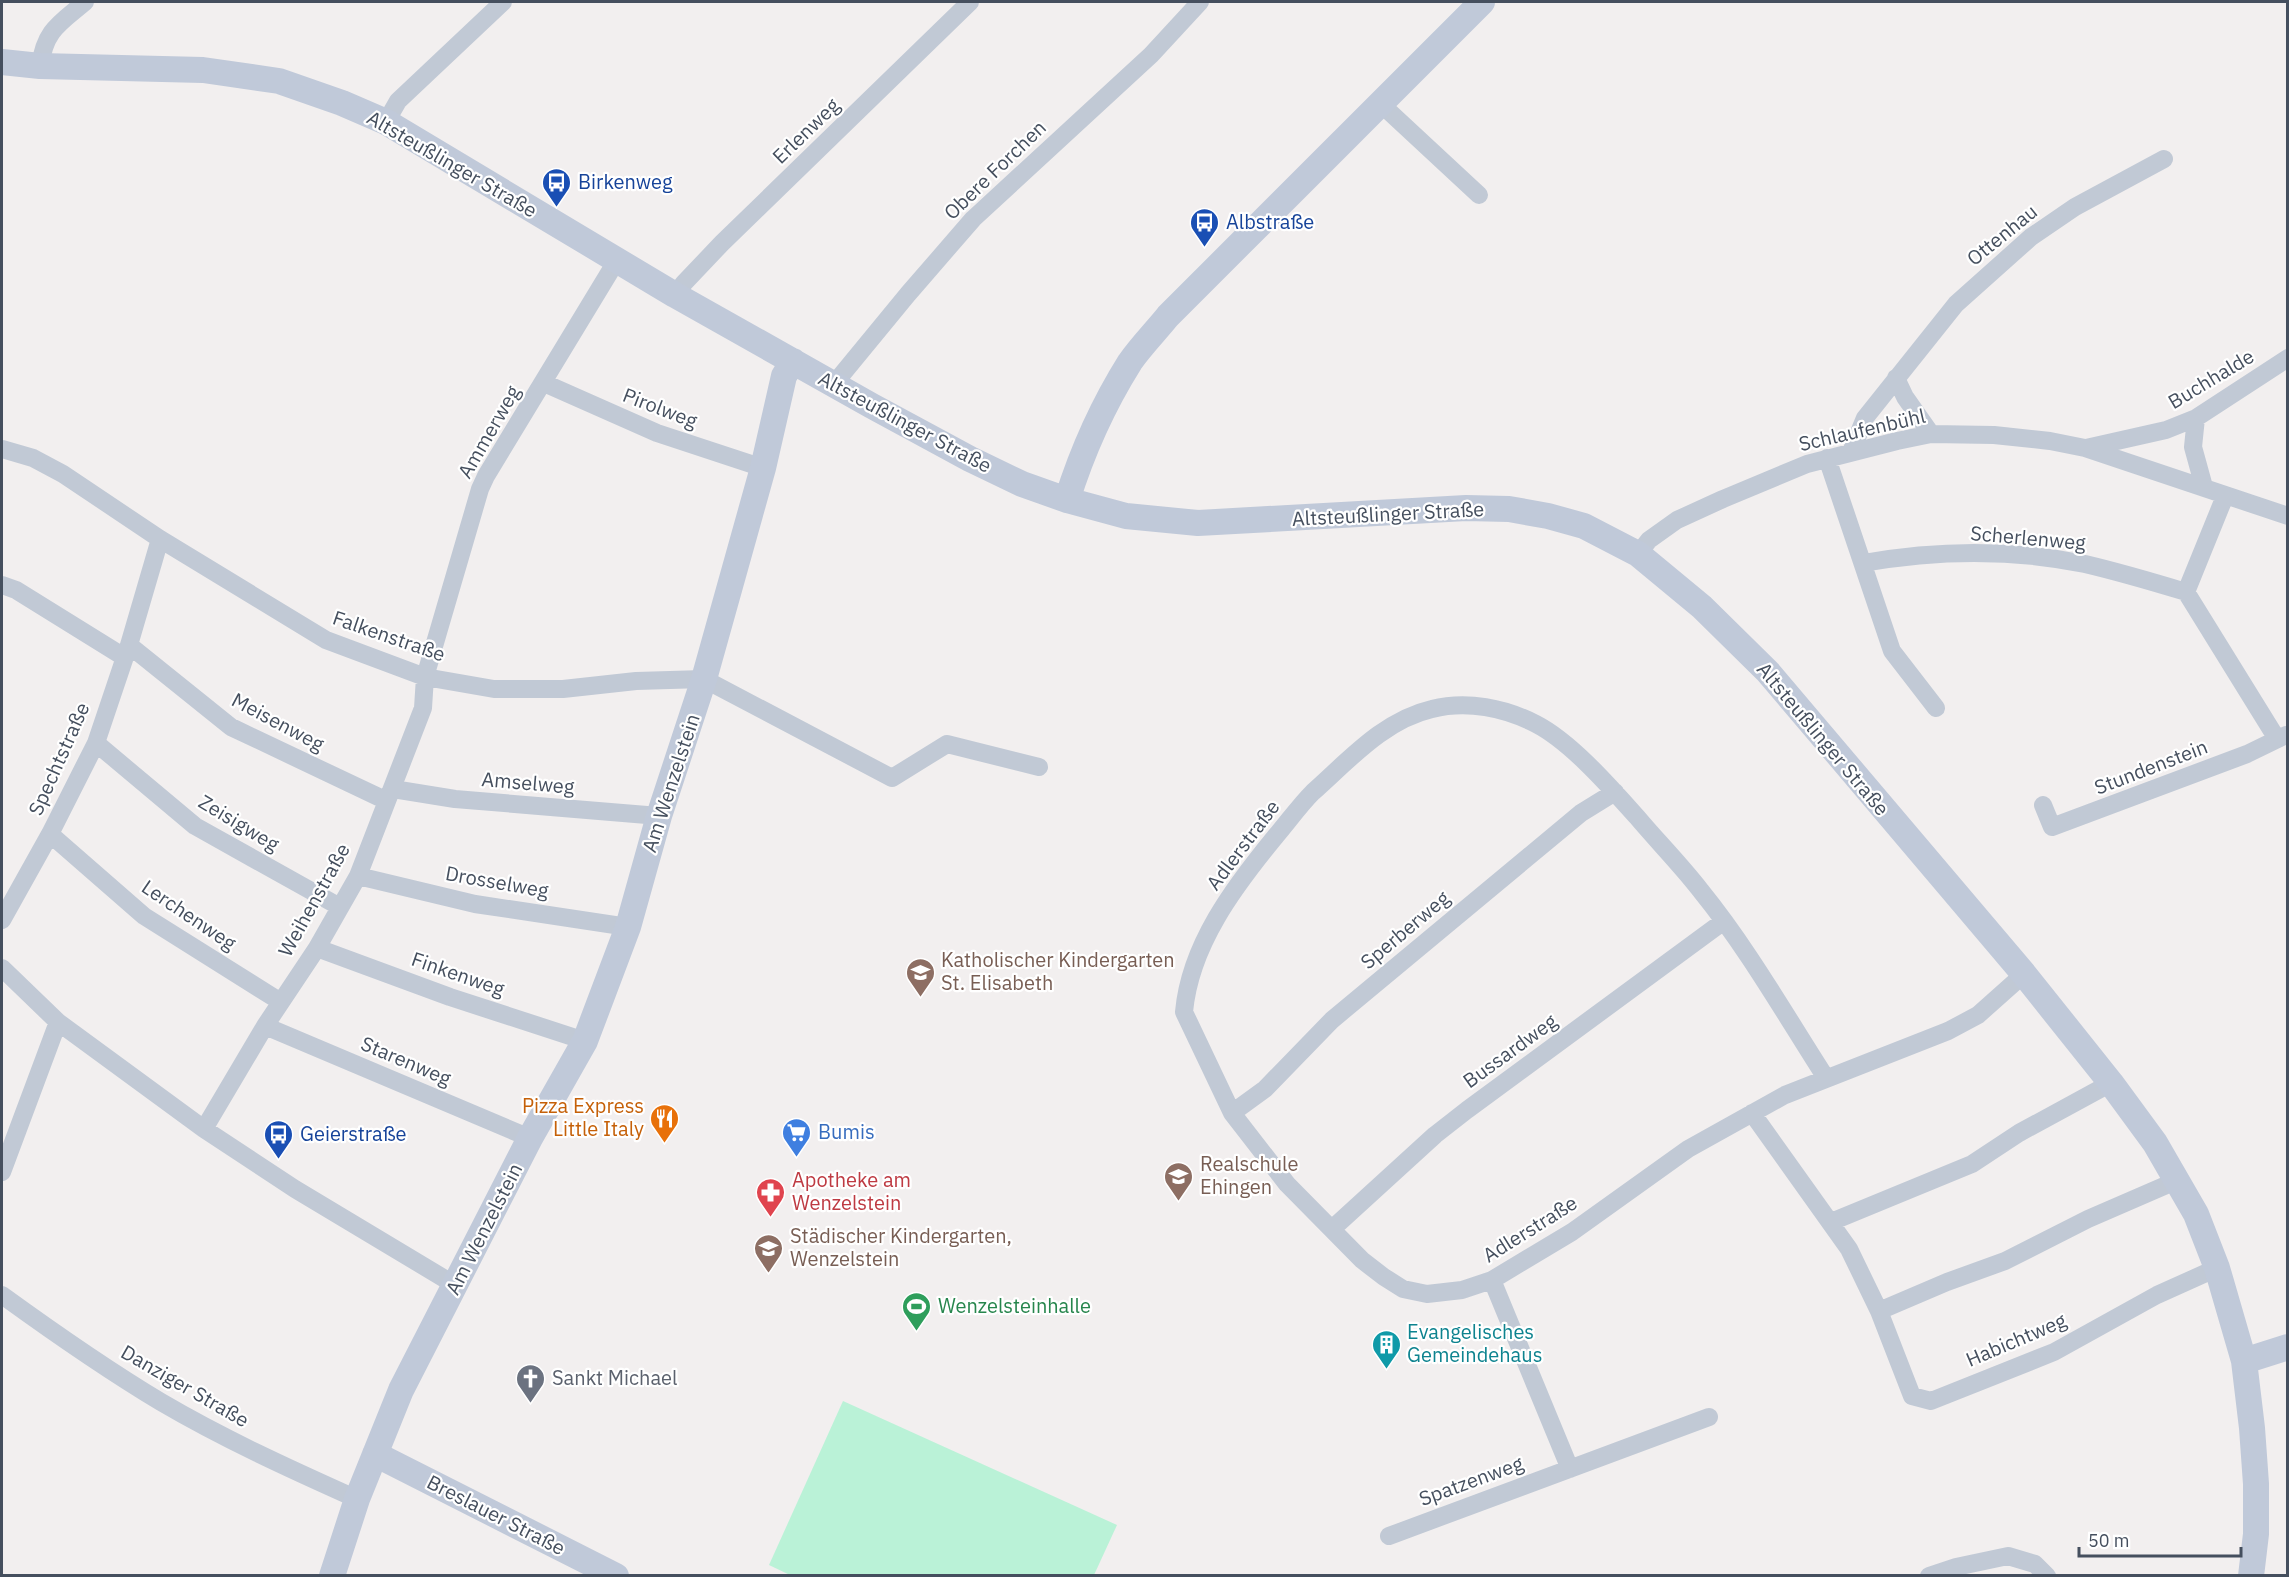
<svg xmlns="http://www.w3.org/2000/svg" width="2289" height="1577" font-family="'IBM Plex Sans',sans-serif">
	<style>
		.pitch { fill: #baf2d7 }
		.lines { fill: none; stroke-linecap: round; stroke-linejoin: round }
		.street { stroke: #c1c9d5; stroke-width: 18 }
		.secondary { stroke: #c0c9d9; stroke-width: 26 }
		.labels { text-anchor: middle; stroke-width: 4.5; stroke-linejoin: round; paint-order: stroke }
		.street-label { font-size: 20px; fill: #454f5e; stroke: #fff }
		.transit-label { font-size: 20px; fill: #164399; stroke: #fff; text-anchor: start }
		.education-label { font-size: 20px; fill: #785e54; stroke: #fff; text-anchor: start }
		.food-label { font-size: 20px; fill: #c56008; stroke: #fff; text-anchor: end }
		.shop-label { font-size: 20px; fill: #366cbe; stroke: #fff; text-anchor: start }
		.health-label { font-size: 20px; fill: #be3a42; stroke: #fff; text-anchor: start }
		.leisure-label { font-size: 20px; fill: #27864d; stroke: #fff; text-anchor: start }
		.culture-label { font-size: 20px; fill: #0d838f; stroke: #fff; text-anchor: start }
		.worship-label { font-size: 20px; fill: #5b616d; stroke: #fff; text-anchor: start }
	</style>
	<rect width="100%" height="100%" fill="#f2efef"/>
	<path class="pitch" d="M843,1401L1117,1525L1094,1575L792,1576L769,1565Z"/>
	<g class="lines">
		<path class="street" d="M40,66C45,30 59,24 85,2
			M1381,104L1479,195
			M386,122L398,101L503,2
			M675,295L684,283L722,243L970,2
			M1896,378L1905,397L1931,434
			M544,383L657,433L763,468
			M834,384L908,294L973,219L1151,55L1200,2
			M2196,418L2193,447L2204,487
			M2086,448L2166,430L2196,418L2288,358
			M2,449L33,458L63,474L160,539L326,640L425,677L494,689H563L636,681L704,679L892,778L947,744L1039,767
			M1851,452L1865,418L1956,304L2031,237L2075,207L2164,159
			M1827,458L1892,651L1936,708
			M1638,554L1649,540L1677,520L1723,499L1807,464L1897,441L1931,434L1994,435L2050,441L2085,448L2288,516
			M1863,563C1936,550 2012,549 2085,564C2119,572 2153,582 2186,592L2277,739
			M2,585L16,590L124,657
			M2186,592L2225,496
			M129,645L231,727L387,801
			M96,743L195,826L340,907
			M393,789L455,799L659,816
			M2043,805L2052,827L2247,754L2286,735
			M50,834L144,916L281,1002
			M358,876L475,904L628,927
			M2,920L50,834L96,743L129,645L160,539
			M317,948L450,997L585,1041
			M2,968L58,1022L204,1129L295,1189L455,1285
			M265,1026L530,1138
			M1826,1078C1786,1016 1748,949 1701,891C1681,865 1658,842 1637,817C1611,788 1571,742 1536,724C1505,708 1467,700 1432,709C1384,720 1349,760 1313,792C1299,806 1288,822 1275,837C1234,887 1190,945 1184,1012L1232,1113L1287,1184L1362,1260L1384,1277L1403,1289L1427,1294L1462,1290L1492,1280L1572,1232L1688,1149L1785,1095L1948,1031L1978,1015L2024,974
			M1232,1113L1265,1089L1332,1020L1581,813L1615,792
			M1752,1113L1849,1249L1879,1311L1912,1396L1931,1401L2054,1352L2157,1295L2217,1268
			M204,1129L265,1026L317,948L358,876L423,708L425,677L480,489L486,476L617,260
			M2,1172L58,1022
			M1831,1222L1972,1164L2019,1133L2111,1083
			M1332,1229L1435,1135L1467,1110L1724,921
			M1492,1280L1570,1469
			M2,1295C53,1332 106,1369 161,1402C224,1439 290,1469 357,1499
			M1879,1311L1947,1282L2005,1261L2088,1219L2178,1180
			M1389,1536L1709,1417
			M1929,1576L1956,1567L2008,1556L2035,1564L2047,1576"/>
		<path class="secondary" d="M2,62L40,66L203,70L279,81L342,103L386,122L675,295L872,406L970,459L1022,484L1067,500L1126,516L1198,523L1466,508L1509,509L1548,516L1584,526L1638,554L1702,607L1768,672L2024,974L2111,1083L2155,1143L2196,1214L2217,1268L2244,1361L2252,1428L2256,1484V1534L2251,1576
			M1067,500C1082,452 1103,405 1130,362C1141,346 1156,331 1168,316L1482,2
			M2244,1361L2288,1347
			M375,1454L616,1576
			M332,1576L357,1499L401,1390L530,1138L585,1041L628,927L659,816L704,679L763,468L784,376L793,361"/>
	</g>
	<defs>
		<symbol id="bus-pin" viewBox="-11 -11 22 30"><path d="M0 17L-7.5 6A9.5 9.5 0 1 1 7.5 6Z" fill="#1a4fb4" stroke="#fff"/><path d="M-5-6H5V4H4V6H2V4H-2V6H-4V4H-5ZM-3.5-4V0h7V-4ZM-3.5 1.2v1.5H-2V1.2ZM2 1.2v1.5H3.5V1.2Z" fill="#fff"/></symbol>
		<symbol id="school-pin" viewBox="-11 -11 22 30"><path d="M0 17L-7.5 6A9.5 9.5 0 1 1 7.5 6Z" fill="#8d6e63" stroke="#fff"/><path d="M0-5L7-2L0 1L-7-2ZM-4 1L0 2.5L4 1V4Q0 6-4 4Z" fill="#fff"/></symbol>
		<symbol id="restaurant-pin" viewBox="-11 -11 22 30"><path d="M0 17L-7.5 6A9.5 9.5 0 1 1 7.5 6Z" fill="#e8710a" stroke="#fff"/><path d="M-5-6h1v4h1v-4h1v4h1v-4h1v5L-1.5 .5V6h-2V.5L-5-1ZM5-6V6H3V1.5H1.5Q1.5-4 5-6Z" fill="#fff"/></symbol>
		<symbol id="supermarket-pin" viewBox="-11 -11 22 30"><path d="M0 17L-7.5 6A9.5 9.5 0 1 1 7.5 6Z" fill="#3f7fe0" stroke="#fff"/><path d="M-6-5.5h2.5l.6 2H6L4.5 2H-2.5L-4.4-4H-6ZM-1.5 3.2a1.3 1.3 0 1 0 .1 0ZM3 3.2a1.3 1.3 0 1 0 .1 0Z" fill="#fff"/></symbol>
		<symbol id="pharmacy-pin" viewBox="-11 -11 22 30"><path d="M0 17L-7.5 6A9.5 9.5 0 1 1 7.5 6Z" fill="#e0444e" stroke="#fff"/><path d="M-2-6h4v4h4v4h-4v4h-4v-4h-4v-4h4Z" fill="#fff"/></symbol>
		<symbol id="stadium-pin" viewBox="-11 -11 22 30"><path d="M0 17L-7.5 6A9.5 9.5 0 1 1 7.5 6Z" fill="#2e9e5b" stroke="#fff"/><path d="M0-5a6.5 5 0 1 0 0 10a6.5 5 0 1 0 0-10ZM-3.5-1.8h7v3.6h-7Z" fill="#fff"/></symbol>
		<symbol id="building-pin" viewBox="-11 -11 22 30"><path d="M0 17L-7.5 6A9.5 9.5 0 1 1 7.5 6Z" fill="#0f9aa8" stroke="#fff"/><path d="M-4-6H4V6H1V3H-1V6H-4ZM-2.5-4.3h1.7v1.8h-1.7ZM.8-4.3h1.7v1.8H.8ZM-2.5-1h1.7V.8h-1.7ZM.8-1h1.7V.8H.8Z" fill="#fff"/></symbol>
		<symbol id="church-pin" viewBox="-11 -11 22 30"><path d="M0 17L-7.5 6A9.5 9.5 0 1 1 7.5 6Z" fill="#6b7280" stroke="#fff"/><path d="M-1.2-6h2.4v3.5h3.3v2.4h-3.3V6h-2.4V-.1h-3.3v-2.4h3.3Z" fill="#fff"/></symbol>
	</defs>
	<g fill-rule="evenodd">
		<use href="#bus-pin" x="540" y="166" width="33" height="45"/>
		<use href="#bus-pin" x="1188" y="206" width="33" height="45"/>
		<use href="#school-pin" x="904" y="956" width="33" height="45"/>
		<use href="#restaurant-pin" x="648" y="1102" width="33" height="45"/>
		<use href="#supermarket-pin" x="780" y="1116" width="33" height="45"/>
		<use href="#bus-pin" x="262" y="1118" width="33" height="45"/>
		<use href="#school-pin" x="1162" y="1160" width="33" height="45"/>
		<use href="#pharmacy-pin" x="754" y="1176" width="33" height="45"/>
		<use href="#school-pin" x="752" y="1232" width="33" height="45"/>
		<use href="#stadium-pin" x="900" y="1290" width="33" height="45"/>
		<use href="#building-pin" x="1370" y="1328" width="33" height="45"/>
		<use href="#church-pin" x="514" y="1362" width="33" height="45"/>
	</g>
	<g class="labels">
		<g class="street-label">
			<text transform="translate(806 131) rotate(-44)" y="7">Erlenweg</text>
			<text transform="translate(452 164) rotate(30)" y="7">Altsteußlinger Straße</text>
			<text transform="translate(995 170) rotate(-44)" y="7">Obere Forchen</text>
			<text transform="translate(2002 235) rotate(-39)" y="7">Ottenhau</text>
			<text transform="translate(2211 379) rotate(-31)" y="7">Buchhalde</text>
			<text transform="translate(660 408) rotate(21)" y="7">Pirolweg</text>
			<text transform="translate(905 422) rotate(28)" y="7">Altsteußlinger Straße</text>
			<text transform="translate(1862 430) rotate(-13)" y="7">Schlaufenbühl</text>
			<text transform="translate(489 432) rotate(-60)" y="7">Ammerweg</text>
			<text transform="translate(1388 514) rotate(-3)" y="7">Altsteußlinger Straße</text>
			<text transform="translate(2028 538) rotate(5)" y="7">Scherlenweg</text>
			<text transform="translate(389 636) rotate(19)" y="7">Falkenstraße</text>
			<text transform="translate(278 722) rotate(28)" y="7">Meisenweg</text>
			<text transform="translate(1823 739) rotate(50)" y="7">Altsteußlinger Straße</text>
			<text transform="translate(59 759) rotate(-66)" y="7">Spechtstraße</text>
			<text transform="translate(2151 767) rotate(-21)" y="7">Stundenstein</text>
			<text transform="translate(528 783) rotate(5)" y="7">Amselweg</text>
			<text transform="translate(671 783) rotate(-72)" y="7">Am Wenzelstein</text>
			<text transform="translate(239 823) rotate(31)" y="7">Zeisigweg</text>
			<text transform="translate(1243 845) rotate(-53)" y="7">Adlerstraße</text>
			<text transform="translate(497 882) rotate(10)" y="7">Drosselweg</text>
			<text transform="translate(314 900) rotate(-61)" y="7">Weihenstraße</text>
			<text transform="translate(189 915) rotate(34)" y="7">Lerchenweg</text>
			<text transform="translate(1405 930) rotate(-40)" y="7">Sperberweg</text>
			<text transform="translate(458 974) rotate(19)" y="7">Finkenweg</text>
			<text transform="translate(1510 1051) rotate(-36)" y="7">Bussardweg</text>
			<text transform="translate(406 1061) rotate(23)" y="7">Starenweg</text>
			<text transform="translate(484 1229) rotate(-63)" y="7">Am Wenzelstein</text>
			<text transform="translate(1530 1229) rotate(-32)" y="7">Adlerstraße</text>
			<text transform="translate(2016 1340) rotate(-23)" y="7">Habichtweg</text>
			<text transform="translate(185 1386) rotate(30)" y="7">Danziger Straße</text>
			<text transform="translate(1471 1481) rotate(-20)" y="7">Spatzenweg</text>
			<text transform="translate(496 1515) rotate(27)" y="7">Breslauer Straße</text>
		</g>
		<g class="transit-label">
			<text x="578" y="189">Birkenweg</text>
			<text x="1226" y="229">Albstraße</text>
			<text x="300" y="1141">Geierstraße</text>
		</g>
		<g class="education-label">
			<text x="941" y="967">Katholischer Kindergarten<tspan x="941" dy="23">St. Elisabeth</tspan></text>
			<text x="1200" y="1171">Realschule<tspan x="1200" dy="23">Ehingen</tspan></text>
			<text x="790" y="1243">Städischer Kindergarten,<tspan x="790" dy="23">Wenzelstein</tspan></text>
		</g>
		<g class="food-label">
			<text x="644" y="1113">Pizza Express<tspan x="644" dy="23">Little Italy</tspan></text>
		</g>
		<g class="shop-label">
			<text x="818" y="1139">Bumis</text>
		</g>
		<g class="health-label">
			<text x="792" y="1187">Apotheke am<tspan x="792" dy="23">Wenzelstein</tspan></text>
		</g>
		<g class="leisure-label">
			<text x="938" y="1313">Wenzelsteinhalle</text>
		</g>
		<g class="culture-label">
			<text x="1407" y="1339">Evangelisches<tspan x="1407" dy="23">Gemeindehaus</tspan></text>
		</g>
		<g class="worship-label">
			<text x="552" y="1385">Sankt Michael</text>
		</g>
	</g>
	<rect width="2289" height="1577" fill="none" stroke="#454f5e" stroke-width="6"/>
	<path d="M2079 1547v9h162v-9" fill="none" stroke="#454f5e" stroke-width="3"/>
	<text x="2088" y="1547" font-size="18" fill="#454f5e" stroke="#ffffff" stroke-width="4.5" paint-order="stroke">50 m</text>
</svg>
